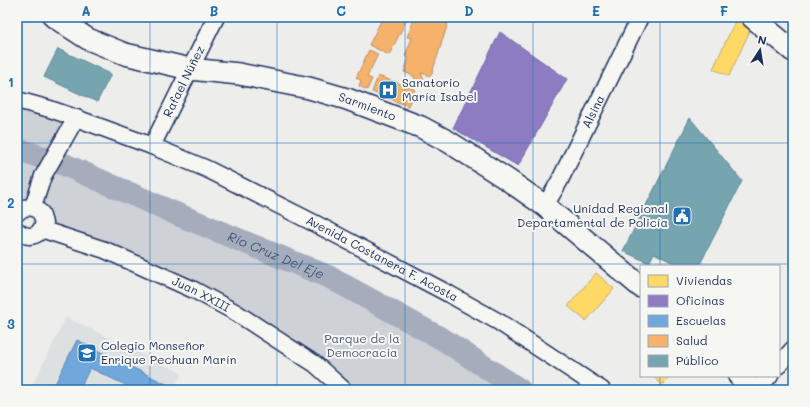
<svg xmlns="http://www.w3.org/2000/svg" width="810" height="407" font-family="Mali,sans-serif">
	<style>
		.built { fill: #dde0e1 }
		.green { fill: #ced2d7; stroke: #74809a }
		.homes { fill: #ffd966; stroke: #bba664 }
		.offices { fill: #8e7cc3; stroke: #6c65a5 }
		.schools { fill: #6fa8dc; stroke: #5684b6 }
		.health { fill: #f6b26b; stroke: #b48b67 }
		.public { fill: #76a5af; stroke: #5b8297 }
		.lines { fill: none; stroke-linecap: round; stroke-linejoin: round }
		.river { stroke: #a5acbc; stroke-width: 23 }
		.minor-casing { stroke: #1b2f5e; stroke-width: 19 }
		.major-casing { stroke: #1b2f5e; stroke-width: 24 }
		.minor { stroke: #f6f6f2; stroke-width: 16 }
		.major { stroke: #f6f6f2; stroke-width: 21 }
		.grid { fill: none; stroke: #1f6fb2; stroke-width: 1; stroke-opacity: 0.55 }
		.labels { text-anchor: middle; stroke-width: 4; stroke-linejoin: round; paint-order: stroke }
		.street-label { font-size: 12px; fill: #1b2f5e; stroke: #f6f6f2 }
		.poi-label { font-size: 12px; fill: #1b2f5e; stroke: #f6f6f2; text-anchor: start }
		.park-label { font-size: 12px; fill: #48587c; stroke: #f6f6f2 }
		.water-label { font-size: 13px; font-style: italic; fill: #44547a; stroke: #f6f6f2 }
		.neatline { fill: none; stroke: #1f6fb2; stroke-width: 1.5 }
		.grid-label { font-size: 13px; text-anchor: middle; font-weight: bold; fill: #1f6fb2 }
	</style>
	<rect width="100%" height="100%" fill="#edeeec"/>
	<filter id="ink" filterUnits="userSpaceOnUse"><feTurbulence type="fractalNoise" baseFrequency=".025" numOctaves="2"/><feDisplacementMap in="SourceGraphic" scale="8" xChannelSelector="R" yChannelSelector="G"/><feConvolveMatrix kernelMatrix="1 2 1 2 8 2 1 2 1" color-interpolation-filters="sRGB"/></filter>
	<g filter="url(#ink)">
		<path class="built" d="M66,317L182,373L173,390H30Z"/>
		<path class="green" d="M17,100L76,118L52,161L63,164L172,212L329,277L444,340L520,390H344L235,312L41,229L43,216L17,213Z"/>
		<path class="homes" d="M737,17L751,28L729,76L713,69Z
			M596,273L614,289L586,321L568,306Z
			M653,376H671L662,385Z"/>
		<path class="offices" d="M500,32L567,79L518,166L453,128Z"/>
		<path class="schools" d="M77,17H92L87,24Z
			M77,340L166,384L163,390H136L90,368L79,390H52Z"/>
		<path class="health" d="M383,17H408L389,55L369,45Z
			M415,17H450L431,76L421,73L424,81L416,85L414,76L404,72L409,58L405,56L412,38L407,37Z
			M369,50L378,54L367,77L372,79L367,90L359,86L361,80L356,78Z
			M378,76L415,89L408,106L372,92Z"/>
		<path class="public" d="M58,49L111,74L97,102L44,77Z
			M690,118L742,181L699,266H679L654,253L649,263L623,251Z"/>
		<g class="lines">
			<path class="river" id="s1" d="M17,149L63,164L172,212L329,277L444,340L520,390"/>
			<defs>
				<g id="minor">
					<path id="s2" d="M17,100L50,109L76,118L152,146L207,169L312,222L449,294L499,322L602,390"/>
					<path id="s3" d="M152,146L216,17"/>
					<path id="s4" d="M545,206L559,182L640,17"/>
					<path d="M33,207L43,176L76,118"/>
					<path d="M17,213L23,208L33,207L41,213L44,223C41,237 26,240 17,230"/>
					<path id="s5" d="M41,229L105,250L194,290L235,312L287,346L315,364L344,390"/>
					<path d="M779,365L793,349"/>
					<path d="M757,390L770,376"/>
				</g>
				<g id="major">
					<path id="s6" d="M54,17L88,39L125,54L190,69L239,74L309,88L347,99L421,127L449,142L508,180L545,206L641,287"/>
					<path d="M752,17L793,51"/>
					<path d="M739,376L754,390"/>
				</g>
			</defs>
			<use href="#minor" class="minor-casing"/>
			<use href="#major" class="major-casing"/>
			<use href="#minor" class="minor"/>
			<use href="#major" class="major"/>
		</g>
	</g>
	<path class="grid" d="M150,17V390M277,17V390M405,17V390M533,17V390M660,17V266M17,143H793M17,264H793M660,376V390"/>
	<defs>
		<symbol id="hospital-square" viewBox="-11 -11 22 22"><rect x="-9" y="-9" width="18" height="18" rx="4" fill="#1f6fb2" stroke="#f6f6f2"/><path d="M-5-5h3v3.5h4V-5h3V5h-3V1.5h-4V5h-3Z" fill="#fff"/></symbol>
		<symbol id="civic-square" viewBox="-11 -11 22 22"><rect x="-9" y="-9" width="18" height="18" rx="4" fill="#1f6fb2" stroke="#f6f6f2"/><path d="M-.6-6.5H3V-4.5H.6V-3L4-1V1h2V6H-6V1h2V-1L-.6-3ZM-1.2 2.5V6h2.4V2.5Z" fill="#fff"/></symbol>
		<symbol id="school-square" viewBox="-11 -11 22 22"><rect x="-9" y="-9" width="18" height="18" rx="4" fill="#1f6fb2" stroke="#f6f6f2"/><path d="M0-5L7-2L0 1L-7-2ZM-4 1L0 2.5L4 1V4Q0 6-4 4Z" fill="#fff"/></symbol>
	</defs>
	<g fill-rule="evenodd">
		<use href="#hospital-square" x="377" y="79" width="22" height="22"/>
		<use href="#civic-square" x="671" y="205" width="22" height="22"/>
		<use href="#school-square" x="76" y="342" width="22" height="22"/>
	</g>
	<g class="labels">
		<g class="street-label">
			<text dy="4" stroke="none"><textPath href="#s3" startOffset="72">Rafael Núñez</textPath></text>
			<text dy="4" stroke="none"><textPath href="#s6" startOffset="329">Sarmiento</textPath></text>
			<text dy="4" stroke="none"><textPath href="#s4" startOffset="106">Alsina</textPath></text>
			<text dy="4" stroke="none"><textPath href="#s2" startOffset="399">Avenida Costanera F. Acosta</textPath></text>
			<text dy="4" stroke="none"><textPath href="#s5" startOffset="173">Juan XXIII</textPath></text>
		</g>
		<g class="poi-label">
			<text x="402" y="87">Sanatorio<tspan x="402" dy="14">María Isabel</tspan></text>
			<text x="668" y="213" text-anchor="end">Unidad Regional<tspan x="668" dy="14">Departamental de Policía</tspan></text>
			<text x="101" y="350">Colegio Monseñor<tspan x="101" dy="14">Enrique Pechuan Marín</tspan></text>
		</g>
		<g class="park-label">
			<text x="362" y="343">Parque de la<tspan x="362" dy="14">Democracia</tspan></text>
		</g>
		<g class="water-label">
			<text dy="5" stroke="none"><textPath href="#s1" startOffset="280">Río Cruz Del Eje</textPath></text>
		</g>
	</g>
	<rect width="810" height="407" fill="none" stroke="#f6f6f2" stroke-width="44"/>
	<rect x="640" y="265" width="140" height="112" fill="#f6f6f2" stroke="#9ea6b7"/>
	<rect x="648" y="275" width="20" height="12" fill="#ffd966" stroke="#9ea6b7"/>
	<text x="676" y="285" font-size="12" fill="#1b2f5e">Viviendas</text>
	<rect x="648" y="295" width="20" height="12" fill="#8e7cc3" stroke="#9ea6b7"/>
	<text x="676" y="305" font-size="12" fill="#1b2f5e">Oficinas</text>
	<rect x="648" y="315" width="20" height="12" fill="#6fa8dc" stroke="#9ea6b7"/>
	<text x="676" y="325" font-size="12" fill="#1b2f5e">Escuelas</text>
	<rect x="648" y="335" width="20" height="12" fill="#f6b26b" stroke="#9ea6b7"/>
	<text x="676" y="345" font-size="12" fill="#1b2f5e">Salud</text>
	<rect x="648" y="355" width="20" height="12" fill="#76a5af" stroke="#9ea6b7"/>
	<text x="676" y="365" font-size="12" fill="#1b2f5e">Público</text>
	<g transform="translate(760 50) rotate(12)" stroke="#f6f6f2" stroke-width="3" paint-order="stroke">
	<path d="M0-3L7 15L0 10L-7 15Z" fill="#1b2f5e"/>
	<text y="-6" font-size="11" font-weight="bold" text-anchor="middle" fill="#1b2f5e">N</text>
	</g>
	<rect x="22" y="22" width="766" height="363" class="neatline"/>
	<g class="grid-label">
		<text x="86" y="16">A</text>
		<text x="214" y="16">B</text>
		<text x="341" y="16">C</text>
		<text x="469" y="16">D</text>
		<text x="596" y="16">E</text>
		<text x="724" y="16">F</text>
		<text x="11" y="87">1</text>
		<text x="11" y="208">2</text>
		<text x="11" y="329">3</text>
	</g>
</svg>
